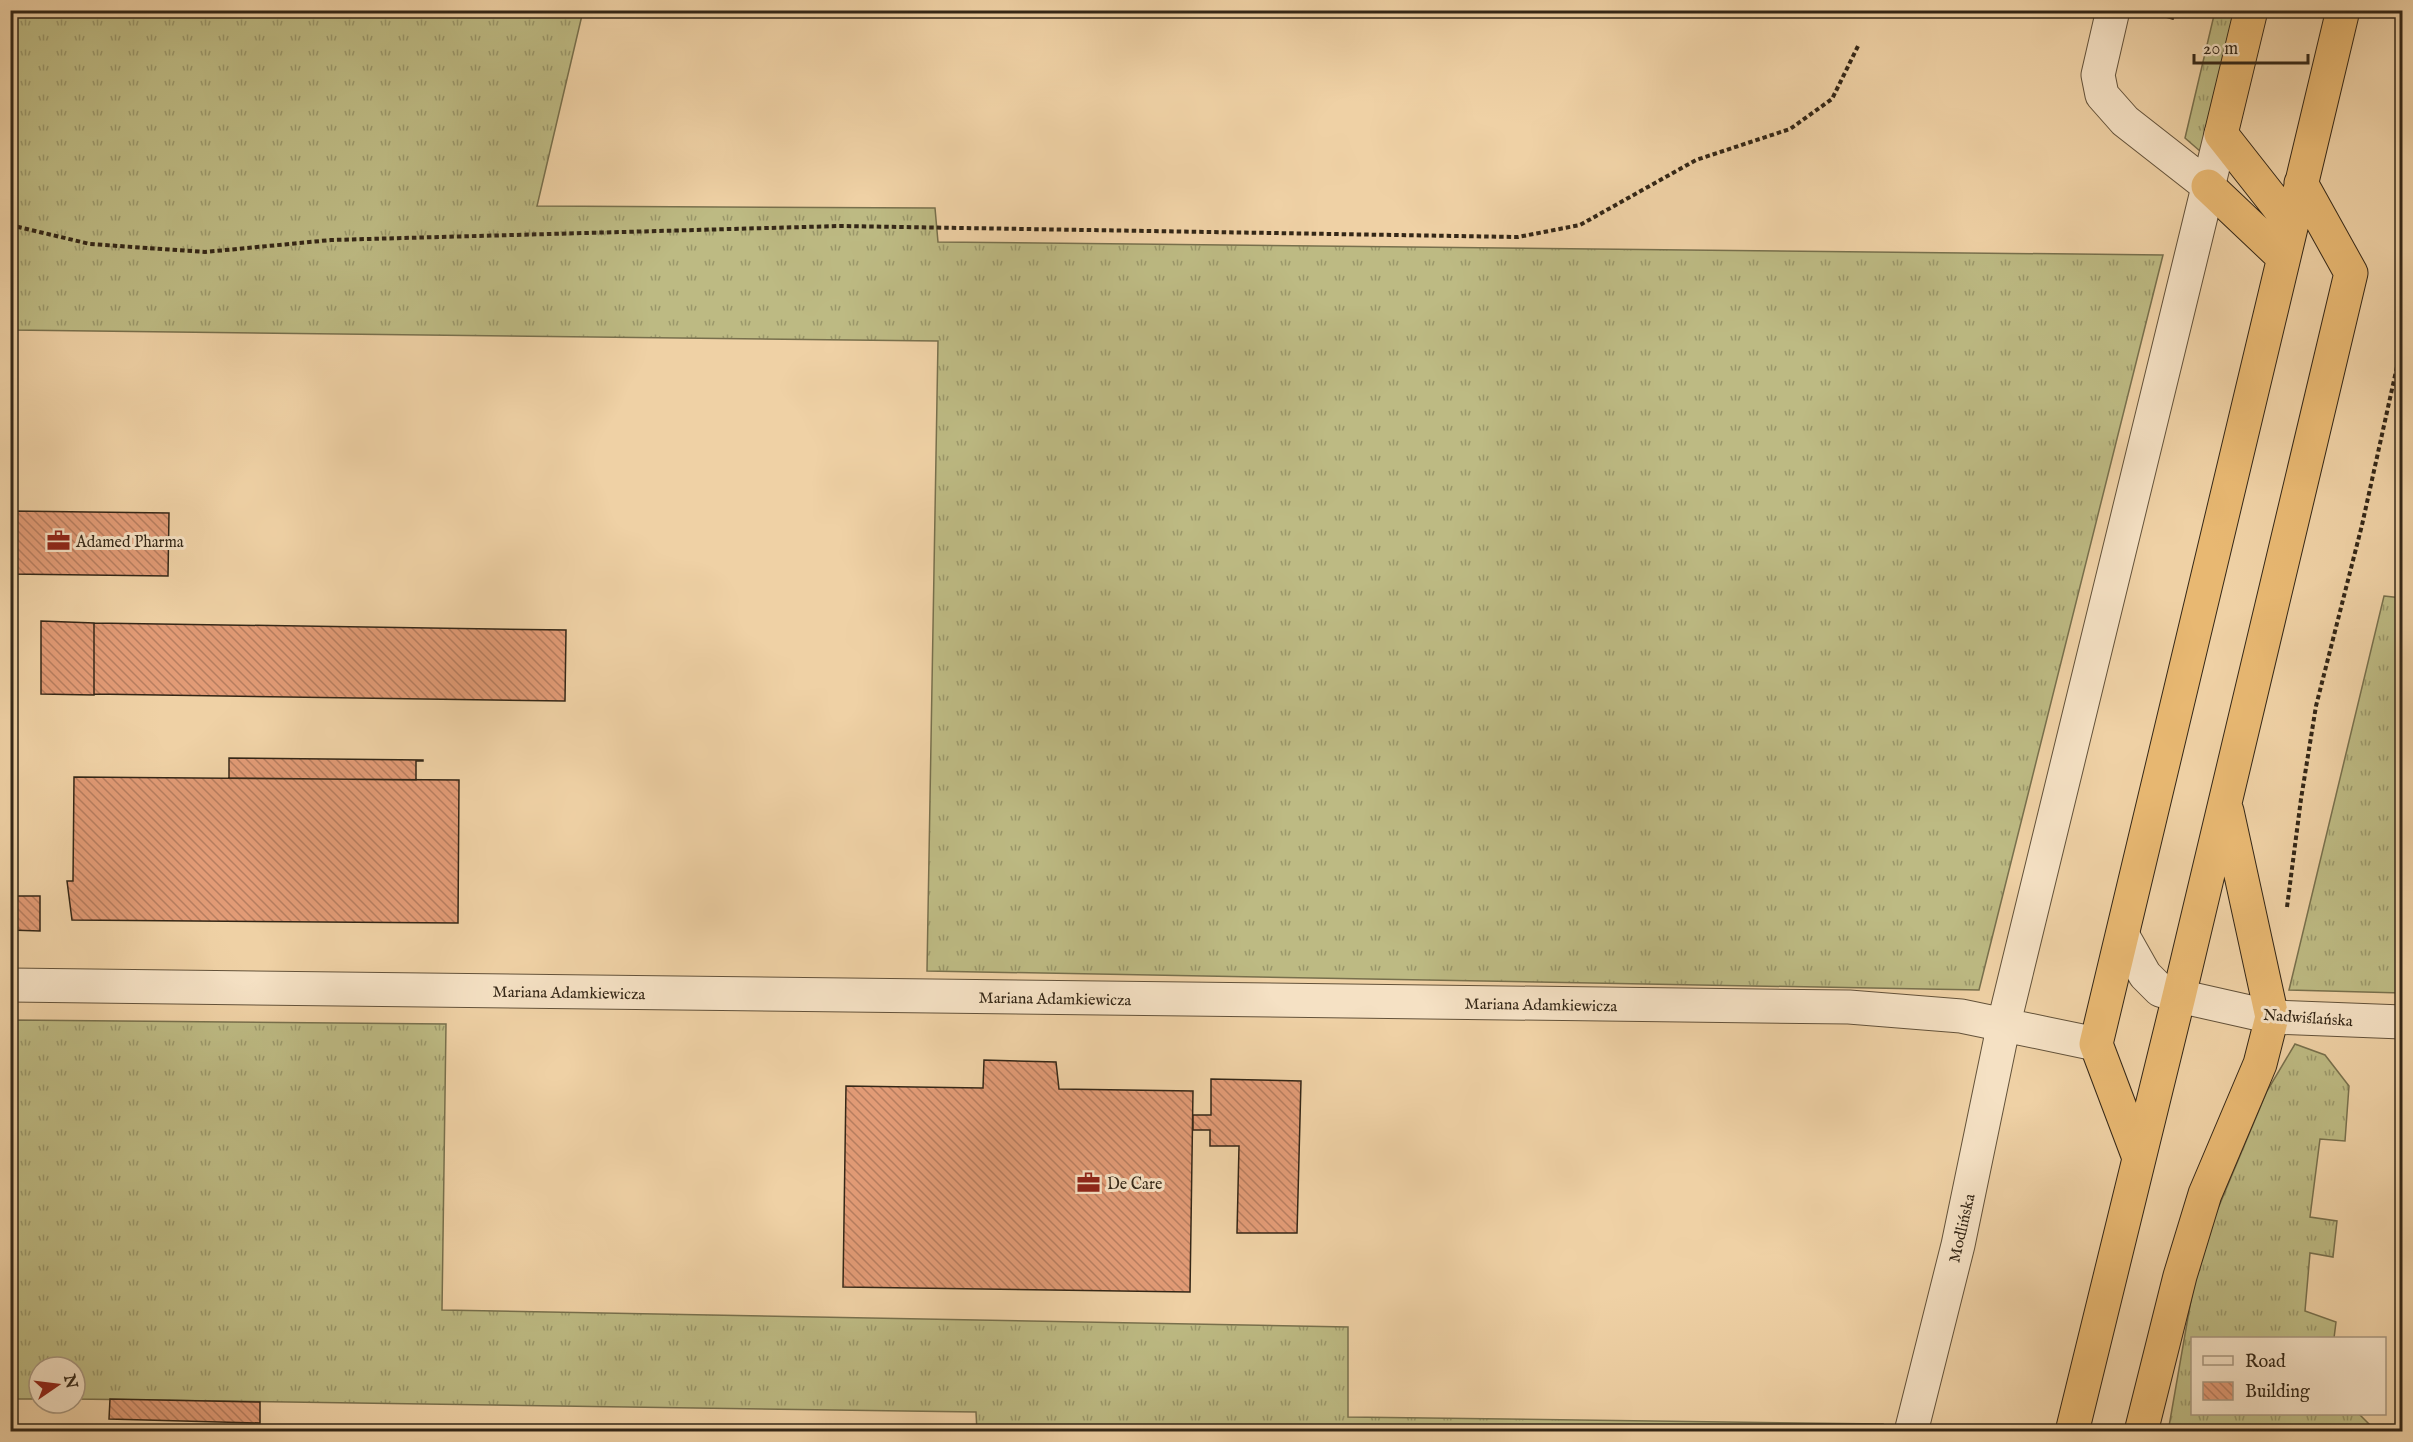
<svg xmlns="http://www.w3.org/2000/svg" width="2413" height="1442" font-family="'IM FELL English',serif">
	<style>
		.grass { fill: url(#grass-tufts); stroke: #78704d; stroke-width: 1.5 }
		.building { fill: url(#building-back-hatch); stroke: #342717; stroke-width: 1.5 }
		.lines { fill: none; stroke-linecap: round; stroke-linejoin: round }
		.minor-casing { stroke: #63523a; stroke-width: 35 }
		.highway-casing { stroke: #342717; stroke-width: 35 }
		.path { stroke: #342717; stroke-width: 4; stroke-dasharray: 4.5 3; stroke-linecap: butt }
		.minor { stroke: #f5e1c4; stroke-width: 33 }
		.highway { stroke: #e8b872; stroke-width: 33 }
		.labels { text-anchor: middle; stroke-width: 6; stroke-linejoin: round; paint-order: stroke }
		.poi-label { font-size: 16px; fill: #342717; stroke: #f5e1c4; text-anchor: start }
		.street-label { font-size: 16px; fill: #342717; stroke: #f5e1c4 }
	</style>
	<defs>
		<pattern id="grass-tufts" width="24" height="20" patternUnits="userSpaceOnUse" patternTransform="scale(1.5)"><rect width="24" height="20" fill="#bdba83"/><path d="M3 7l-1-3M5 7V3M7 7l1-3M15 17l-1-3M17 17v-4M19 17l1-3" fill="none" stroke="#9a976a"/></pattern>
		<pattern id="building-back-hatch" width="6" height="6" patternUnits="userSpaceOnUse" patternTransform="scale(1.5)"><rect width="6" height="6" fill="#e29b76"/><path d="M-1 5l2 2M0 0l6 6M5-1l2 2" fill="none" stroke="#b87e60"/></pattern>
	</defs>
	<rect width="100%" height="100%" fill="#efd1a5"/>
	<filter id="stains"><feTurbulence type="fractalNoise" baseFrequency=".00333" numOctaves="4"/><feColorMatrix values="0 0 0 0 .2 0 0 0 0 .09 0 0 0 0 .02 0 0 0 .5 -.17"/></filter>
	<radialGradient id="worn" r=".72"><stop offset=".6" stop-color="#630" stop-opacity="0"/><stop offset="1" stop-color="#630" stop-opacity=".3"/></radialGradient>
	<path class="grass" d="M11,10L583,11L537,206L935,208L938,242L2163,255L1979,990L927,971L938,341L11,330Z
		M2215,11H2236L2201,152L2185,138Z
		M2384,596L2402,598V993L2289,990Z
		M11,1020L446,1024L442,1310L1348,1327V1417L1883,1424L1881,1432H977L976,1412L75,1399V1367H39V1399H11Z
		M2295,1044L2325,1055L2349,1086L2345,1141L2320,1139L2310,1217L2337,1221L2333,1257L2310,1253L2305,1311L2336,1322L2334,1338H2192V1414H2359L2376,1431L2168,1432L2199,1254L2267,1091Z"/>
	<path class="building" d="M2140,10H2176L2173,19Z
		M10,511L169,513L168,576L10,574Z
		M41,621L94,623V695L41,694Z
		M94,623L566,630L565,701L94,694Z
		M229,758L423,760V761H416V780L229,778Z
		M74,777L459,780L458,923L72,920L67,881H73Z
		M10,896H40V931L10,930Z
		M984,1060L1056,1062L1059,1089L1193,1091L1190,1292L843,1287L846,1086L983,1088Z
		M1211,1079L1301,1081L1297,1233H1237L1239,1146H1210V1130H1193V1115H1211Z
		M110,1399L260,1402V1423L109,1419Z
		M334,1429L467,1432H334Z"/>
	<g class="lines">
		<defs>
			<path id="minor" d="M2113,10L2098,75L2102,95L2125,121L2208,186
				M2123,936L2145,975L2160,990L2179,996L2272,1017L2402,1022
				M10,985L1849,1007L1961,1016L2096,1044
				M1911,1432L1958,1245L2004,1023L2221,134"/>
			<path id="highway" d="M2251,10L2221,134L2291,223
				M2208,186L2283,257
				M2139,1158L2096,1044L2343,10
				M2072,1432L2179,996L2351,273L2301,183
				M2141,1432L2180,1276L2205,1194L2260,1064L2272,1017L2227,811"/>
		</defs>
		<use href="#minor" class="minor-casing"/>
		<use href="#highway" class="highway-casing"/>
		<path class="path" d="M10,225L90,244L205,252L331,240L840,226L1518,237L1580,225L1696,160L1790,129L1832,99L1859,44
			M2287,907L2301,799L2316,706L2362,525L2402,344"/>
		<use href="#minor" class="minor"/>
		<use href="#highway" class="highway"/>
	</g>
	<defs>
		<symbol id="office-bare" viewBox="-9 -9 18 18"><path d="M-6-3h4V-5.5h4V-3h4V5H-6ZM-1-4.5V-3h2v-1.5ZM-6 0V1H6V0Z" fill="#8f2418" stroke="#f5e1c4" stroke-width="2.5" paint-order="stroke"/></symbol>
	</defs>
	<g fill-rule="evenodd">
		<use href="#office-bare" x="42" y="524" width="33" height="33"/>
		<use href="#office-bare" x="1072" y="1166" width="33" height="33"/>
	</g>
	<g class="labels">
		<g class="poi-label">
			<text x="76" y="547">Adamed Pharma</text>
			<text x="1107" y="1189">De Care</text>
		</g>
		<g class="street-label">
			<text transform="translate(569 992) rotate(1)" y="6">Mariana Adamkiewicza</text>
			<text transform="translate(1055 998) rotate(1)" y="6">Mariana Adamkiewicza</text>
			<text transform="translate(1541 1004) rotate(1)" y="6">Mariana Adamkiewicza</text>
			<text transform="translate(2308 1017) rotate(4)" y="6">Nadwiślańska</text>
			<text transform="translate(1961 1228) rotate(-77)" y="6">Modlińska</text>
		</g>
	</g>
	<rect width="2413" height="1442" fill="none" stroke="#efd1a5" stroke-width="36"/>
	<rect x="12" y="12" width="2389" height="1418" fill="none" stroke="#342717" stroke-width="3"/>
	<rect x="18" y="18" width="2377" height="1406" fill="none" stroke="#342717" stroke-width="1.5"/>
	<rect x="2191" y="1337" width="195" height="78" fill="#f5e1c4" stroke="#a8977f" stroke-width="1.5"/>
	<rect x="2203" y="1356" width="30" height="9" fill="#f5e1c4" stroke="#a8977f" stroke-width="1.5"/>
	<text x="2245" y="1367" font-size="18" fill="#342717">Road</text>
	<rect x="2203" y="1382" width="30" height="18" fill="url(#building-back-hatch)" stroke="#a8977f" stroke-width="1.5"/>
	<text x="2245" y="1397" font-size="18" fill="#342717">Building</text>
	<g transform="translate(57 1385) rotate(76)"><circle r="28" fill="#f5e1c4" stroke="#a8977f" stroke-width="1.5"/>
	<path d="M0-4.5L10 22L0 15L-10 22Z" fill="#8f2418"/>
	<text y="-9" font-size="16" font-weight="bold" text-anchor="middle" fill="#342717">N</text>
	</g>
	<path d="M2194 54v9h114v-9" fill="none" stroke="#342717" stroke-width="3"/>
	<text x="2203" y="54" font-size="18" fill="#342717" stroke="#f5e1c4" stroke-width="4.5" paint-order="stroke">20 m</text>
	<rect width="100%" height="100%" filter="url(#stains)"/>
	<rect width="100%" height="100%" fill="url(#worn)"/>
</svg>
